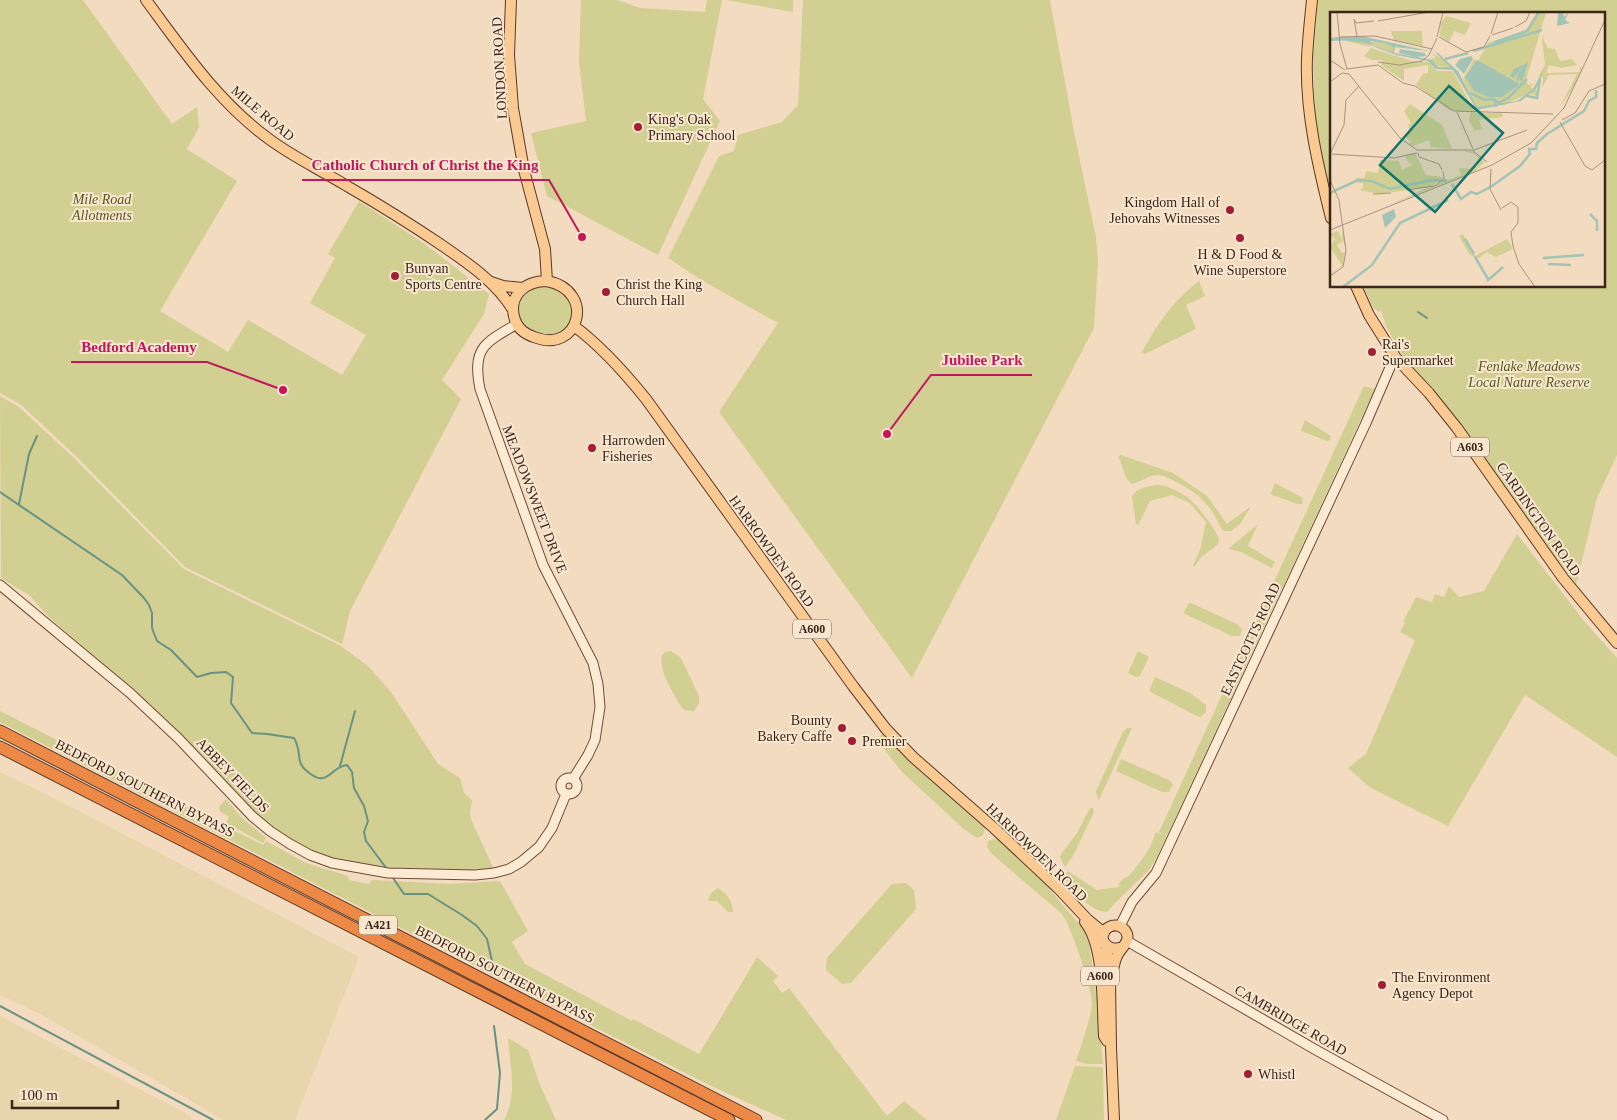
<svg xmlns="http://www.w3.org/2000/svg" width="1617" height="1120" font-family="'Times New Roman',serif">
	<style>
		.farmland { fill: #e9d5ab }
		.green { fill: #d2cf92 }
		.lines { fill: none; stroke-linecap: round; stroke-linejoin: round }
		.stream { stroke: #689382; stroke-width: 2 }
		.secondary-casing { stroke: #6f4b38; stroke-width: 11 }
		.primary-casing { stroke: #5a392a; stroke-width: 12 }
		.highway-casing { stroke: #5a392a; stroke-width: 13 }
		.secondary { stroke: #fcead3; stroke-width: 9 }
		.primary { stroke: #faca92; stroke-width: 10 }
		.highway { stroke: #ec8946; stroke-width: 11 }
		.poi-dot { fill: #a31e34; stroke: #f9e6cf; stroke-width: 2 }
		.labels { text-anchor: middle; stroke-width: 4; stroke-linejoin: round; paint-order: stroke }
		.shield { fill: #f9e6cf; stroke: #746051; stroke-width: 1 }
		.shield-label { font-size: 12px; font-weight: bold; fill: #3b261b }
		.street-label { font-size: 14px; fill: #3b261b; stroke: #f9e6cf }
		.poi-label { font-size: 14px; fill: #3b261b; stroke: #f9e6cf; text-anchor: start }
		.park-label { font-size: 14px; font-style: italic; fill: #545a20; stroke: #f9e6cf }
		.inset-river { fill: none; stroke: #a2c4b5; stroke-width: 2.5 }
		.inset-road { fill: none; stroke: #a9937d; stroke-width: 1 }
		.view { fill: #0f766e; fill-opacity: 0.15; stroke: #0f766e; stroke-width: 2.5 }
		.inset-edge { fill: none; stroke: #3b261b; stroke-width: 2.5 }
		.leader { fill: none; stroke: #c2185b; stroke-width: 2 }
		.callout-dot { fill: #c2185b; stroke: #f9e6cf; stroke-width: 2 }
		.callout-label { font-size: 15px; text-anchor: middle; font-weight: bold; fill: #c2185b; stroke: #f9e6cf; stroke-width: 4; stroke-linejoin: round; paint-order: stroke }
	</style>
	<rect width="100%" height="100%" fill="#f3dbbf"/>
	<path class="farmland" d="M0,772L46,794L359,957L295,1120H224L42,1015L0,995Z
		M0,1016L191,1116V1120H0Z"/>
	<path class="green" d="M0,0H83L172,124L197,107L199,127L187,149L237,181L160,311L228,352L248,320L342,375L366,335L310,303L335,258L328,254L359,201L425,244L489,294L484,314L442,380L461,399L350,611L342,644L185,567L77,457L20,404L0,393Z
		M581,0H617L640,8L705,12L707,0H722L703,99L720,121L658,255L547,196L531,133L586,121L579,62Z
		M726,0H793V12Z
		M803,0H1050L1075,137L1096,237L1098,261L1094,328L912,678L719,412L778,323L703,281L668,258L719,156L734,151L738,135L782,122L798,105Z
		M1318,0H1617V455L1597,498L1576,585L1441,402L1405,359L1387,328L1381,311L1378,312L1373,307L1363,286H1603V14H1331V200L1315,128L1313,57Z
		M1199,281L1205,296L1186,305L1196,329L1145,354L1142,352C1157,324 1173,301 1199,281Z
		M538,286C544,287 551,287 557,289C571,295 576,312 568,325C555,348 513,331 519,304C520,299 523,293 527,291C530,289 534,288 538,286Z
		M1364,386L1375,389L1157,857L1148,871L1115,903L1107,912C1088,911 1074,890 1062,877L1068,871L1097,890L1119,887V883L1124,878L1129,876L1144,857L1150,847L1156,832L1164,835L1159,832Z
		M0,396L19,407L74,458L184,569L341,646L369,667L391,692L438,764L460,778L464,793L472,800L470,813L472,822L494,869L414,871L347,862L311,852L287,839L254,814L160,716L48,616L30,596L1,578Z
		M1305,420L1331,436L1330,440L1327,441L1301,431Z
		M1121,455L1173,473L1207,496L1227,524L1251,506L1241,523L1231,531H1224C1219,527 1219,523 1216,518C1207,501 1193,490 1176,482C1171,479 1164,475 1158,475C1149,475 1141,482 1132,484C1123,478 1124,466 1118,457Z
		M1275,483L1303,498L1302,504H1298L1272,495L1271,493Z
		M1155,485C1165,484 1179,491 1187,497C1194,501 1220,534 1219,541C1217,547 1207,552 1202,557C1199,559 1197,563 1195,566H1193L1200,550L1206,522L1190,503L1172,495L1150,501L1138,525L1136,524L1132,496C1137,488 1147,487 1155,485Z
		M1258,524L1248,546L1275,562L1272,568L1241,552L1228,549Z
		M1517,534L1584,621L1617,658V757L1525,695L1448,826L1371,788L1348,768L1366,754L1415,640L1400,632L1405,623L1403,622L1416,597L1432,602L1435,594L1444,597L1449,586L1459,597L1484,591Z
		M1189,603H1191L1237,624L1242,629L1240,636H1232L1185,614L1184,612Z
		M671,651L681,658L699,696V703L694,711L684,710L680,705C672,690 659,672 662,655L666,652Z
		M1138,651L1149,657L1140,676L1136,677L1128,673Z
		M1155,677L1190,693L1206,705V712L1201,717L1197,716L1149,691Z
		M0,711L263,845L266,841L306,863L348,876L349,880L369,884L372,880L449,884L500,881L528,931L512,942L525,964L632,1021L633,1019L699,1054L759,954L758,958L778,976L773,981L782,993L789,988L887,1116L904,1101L927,1120H786L707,1084L533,996L0,722Z
		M1127,728H1132L1099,800H1098L1096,791L1123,732Z
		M884,733L923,773L984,826L985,830L983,835L977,838L965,830L902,772L876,739Z
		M1121,759L1169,780L1173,784L1169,792H1162L1116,771Z
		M226,799L240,816L266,838L263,843L226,823L229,817L221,812L219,809L220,806Z
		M1090,808H1093L1094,812L1073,856L1065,867L1060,857L1061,854L1077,833Z
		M994,839L1000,840L1036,872L1066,909L1082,927L1089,943L1092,962L1098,1007L1103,1064H1087L1076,1061C1081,1046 1090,1021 1092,1005C1093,991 1071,926 1062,914L991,853L987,847L988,841Z
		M906,883L914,890L916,909L851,983L842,984L826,970L827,958L892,884Z
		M718,888C727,894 733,901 733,912H728L717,901H710L708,900L712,892Z
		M508,1038L528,1050L540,1085L556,1120H504C518,1094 510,1066 508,1038Z
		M1075,1066L1103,1067L1104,1120H1056Z"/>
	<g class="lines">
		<path class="stream" d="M1418,312L1427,318
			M0,492L122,575L144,598L149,605L152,613V628L157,641L171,650L197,677L211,673L226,672L233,677L231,703L252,733L267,734L294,738C304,755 292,762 312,775C315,777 319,779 323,778C332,776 335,766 347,765L352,772L354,788L364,806L368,821L364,832L366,841L387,869
			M19,504L29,454L37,436
			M340,766L355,711
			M391,875L404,894H428L462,915L477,926L487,939L494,970
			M0,1006L213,1120
			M485,1120L497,1109L500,1073L494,1026"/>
		<defs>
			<path id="secondary" d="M517,324C484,343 472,348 480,389L543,565L593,663L598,684L600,707L595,740L588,755L573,779
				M0,585L130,693L179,739L252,816L270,831L290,844L310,855L332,863L388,873L475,875L494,873L509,869L521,862L539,847L552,828L566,794
				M561 786a8 8 0 1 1 16 0a8 8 0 1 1-16 0Z
				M1120,926L1132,902L1156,873L1366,423L1391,365L1396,358
				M1127,941L1316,1050L1443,1120"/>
			<path id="primary" d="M146,0C183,50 218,102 269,139C293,157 321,170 347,186C380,205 412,225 443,246C469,264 496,282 513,310
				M511,0L509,55L513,108L524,170L545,249L547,281
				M1312,0C1310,19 1308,39 1307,58C1305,112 1318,166 1331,218
				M547,281C597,291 579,355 534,337C525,334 518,329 515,320C507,296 525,281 547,281Z
				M491,282L503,286L523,288
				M1356,286L1369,315L1396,358L1429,393L1457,428L1563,578L1617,643
				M574,326C601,346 625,373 646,399L853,686L886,729L913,757L994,828L1058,888L1088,920L1104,933
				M1085,922C1105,947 1102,1005 1104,1036L1107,1041
				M1107,946V966L1110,980L1111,1047L1114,1120
				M1110,979C1114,972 1113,964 1117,956C1119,951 1125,946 1127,940C1130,930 1118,922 1109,927C1095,935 1106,954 1123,947"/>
			<path id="highway" d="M0,731L756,1120
				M0,747L729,1120"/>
		</defs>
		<use href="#secondary" class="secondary-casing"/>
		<use href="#primary" class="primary-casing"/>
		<use href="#highway" class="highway-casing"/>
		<use href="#secondary" class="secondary"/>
		<use href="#primary" class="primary"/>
		<use href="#highway" class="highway"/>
	</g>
	<g class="poi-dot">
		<circle cx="638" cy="127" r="5"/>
		<circle cx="1230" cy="210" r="5"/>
		<circle cx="1240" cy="238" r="5"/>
		<circle cx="395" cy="276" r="5"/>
		<circle cx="606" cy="292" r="5"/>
		<circle cx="1372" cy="352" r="5"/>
		<circle cx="592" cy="448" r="5"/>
		<circle cx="842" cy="728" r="5"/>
		<circle cx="852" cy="741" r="5"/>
		<circle cx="1382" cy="985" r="5"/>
		<circle cx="1248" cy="1074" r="5"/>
	</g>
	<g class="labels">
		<g class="shield">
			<rect x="1451" y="437.5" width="38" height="19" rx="4"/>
			<rect x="793" y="619.5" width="38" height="19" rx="4"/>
			<rect x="359" y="915.5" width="38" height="19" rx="4"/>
			<rect x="1081" y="966.5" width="38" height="19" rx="4"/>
		</g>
		<g class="shield-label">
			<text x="1470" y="451">A603</text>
			<text x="812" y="633">A600</text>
			<text x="378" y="929">A421</text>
			<text x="1100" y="980">A600</text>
		</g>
		<g class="street-label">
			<text transform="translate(499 68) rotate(-93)" y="5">LONDON ROAD</text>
			<text transform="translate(263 113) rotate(40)" y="5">MILE ROAD</text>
			<text transform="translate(535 499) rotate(69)" y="5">MEADOWSWEET DRIVE</text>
			<text transform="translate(1539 519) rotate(55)" y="5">CARDINGTON ROAD</text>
			<text transform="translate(772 551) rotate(54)" y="5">HARROWDEN ROAD</text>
			<text transform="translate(1250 639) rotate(-65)" y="5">EASTCOTTS ROAD</text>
			<text transform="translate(233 775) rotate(46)" y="5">ABBEY FIELDS</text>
			<text transform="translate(145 788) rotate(27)" y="5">BEDFORD SOUTHERN BYPASS</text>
			<text transform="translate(1037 852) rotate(44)" y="5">HARROWDEN ROAD</text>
			<text transform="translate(505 974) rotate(27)" y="5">BEDFORD SOUTHERN BYPASS</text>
			<text transform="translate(1291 1020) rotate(30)" y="5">CAMBRIDGE ROAD</text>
		</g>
		<g class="poi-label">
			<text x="648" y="124">King's Oak<tspan x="648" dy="16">Primary School</tspan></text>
			<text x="1220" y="207" text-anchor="end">Kingdom Hall of<tspan x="1220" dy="16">Jehovahs Witnesses</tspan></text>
			<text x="1240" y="259" text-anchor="middle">H &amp; D Food &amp;<tspan x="1240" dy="16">Wine Superstore</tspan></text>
			<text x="405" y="273">Bunyan<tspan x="405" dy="16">Sports Centre</tspan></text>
			<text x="616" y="289">Christ the King<tspan x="616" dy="16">Church Hall</tspan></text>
			<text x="1382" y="349">Rai's<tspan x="1382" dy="16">Supermarket</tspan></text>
			<text x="602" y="445">Harrowden<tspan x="602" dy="16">Fisheries</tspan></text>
			<text x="832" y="725" text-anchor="end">Bounty<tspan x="832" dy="16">Bakery Caffe</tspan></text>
			<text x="862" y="746">Premier</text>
			<text x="1392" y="982">The Environment<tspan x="1392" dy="16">Agency Depot</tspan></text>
			<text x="1258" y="1079">Whistl</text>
		</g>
		<g class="park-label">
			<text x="102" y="204">Mile Road<tspan x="102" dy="16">Allotments</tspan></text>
			<text x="1529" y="371">Fenlake Meadows<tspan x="1529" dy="16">Local Nature Reserve</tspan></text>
		</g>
	</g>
	<g transform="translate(1330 12)">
		<rect width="275" height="275" fill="#f3dbbf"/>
		<path d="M207,0H216L196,68L198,73L205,71L200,75L209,79L207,85L199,81L174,93L147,95L133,67L144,47L148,49L158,31L197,18ZM116,4L141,11L135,23L124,19L119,30L110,24L111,10ZM61,19H92L93,34L64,29ZM215,21L213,27L218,36L225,37L230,49L242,47L247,53L231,56L219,53L216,61L250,60V55L252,56L244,75L230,95L247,62L219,63L212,76L213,66L209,63L215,53L212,27ZM23,27L57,32L63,35V40L32,29L41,35L16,29ZM41,36L82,49L99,50L107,59H123L145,101L119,98L86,73L93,62L98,61V53L74,57V69L51,53L53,48H42L34,44ZM101,41L115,48L120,55L106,54L99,47L106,46ZM80,92L112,113L122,137L101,135L99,128L83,134L79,132L81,129L74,124L80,119L78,113L81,111L74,99ZM140,101H172L173,105L149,108L152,117L145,119L139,109ZM133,139H142L155,150L145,159L159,154L59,193L99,175L49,182L29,178L33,176V171H28L26,166H34L36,159L48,161L50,148L69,149L72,158L83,152L78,150L75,144L85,141L96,163L113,165L101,175L105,174L114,166L119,168L131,163L129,156L142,157L150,150L145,142ZM12,218L17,237L13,229L7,233L12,241L15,240L13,253L0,263L12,253L0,235L5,227L0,222L8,219L12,228ZM133,222L145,244L177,227L183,237L166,245L157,240L147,247L139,242L129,224Z" fill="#d2cf92"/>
		<path d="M228,0H233L234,5L239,0L235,8L240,11L227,14ZM36,25L108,41L128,59L147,95L187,89L203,77L212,60L211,66L206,77L191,89L147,98L123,58L106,57L98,49L66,43L27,28L0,29V26L8,25ZM40,29L57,32L63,35V40L42,33ZM65,35L105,40L120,55H108L102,48L87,45L96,44L95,41L70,37L69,41L86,45L64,41ZM141,44L143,47L134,62L125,53L130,47ZM147,48L188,71L189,73L172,85H158L144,79L135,65ZM198,51L192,70L189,66V69L186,68L191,56L184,66L180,64L184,57ZM64,197L66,205L55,216L52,203Z" fill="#a2c4b5" fill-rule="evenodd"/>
		<path class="inset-river" d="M14,27L31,29M163,34L165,30L197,19L209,0M143,39L212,18M115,47L138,41M140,81L155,88L163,87M197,84L207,86L210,67M166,95L164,87L169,91L178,86L197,67M122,172L131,187L141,180L147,182L162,174L190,154L200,142L199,137H206L207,131L217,122L254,99L259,89L266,85V78M0,181L28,168L42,169L60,177L102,168L117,169M260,202L267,209V219M135,227L144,242M145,245L158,267M213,246L254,243M218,252L241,253M157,269L173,255M13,275L42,253L70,211L118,188"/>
		<path class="inset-road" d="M7,0L10,32L17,57M48,9L99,0M26,11L24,7L27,24M26,11L44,9M185,15L196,9L200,0M161,22L168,0M162,23L183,16M10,25L45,24L102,37M107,25L113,0M109,25L136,40L154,35L160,24M0,48L15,58M48,50L69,53L92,49L99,43L107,26M48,53L73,71L85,74M16,57L48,53M0,70L12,61L19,62L70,126L87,138H144M85,74L124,99L223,102M127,100L143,137M232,108L245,101L259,79L275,72M230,110L255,154L262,158L275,148M144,138L197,118M143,139L157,150M88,141L89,145L109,152L112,158M0,142L14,113L16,88L29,74M2,142L64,146L87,141M161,157L160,177L171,198M0,168L9,188L16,239L13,255L0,264M76,178L105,174L114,166L113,159M43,182L61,181M172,196L181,190L188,195V211L181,220L183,234L189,252L205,275M0,218L162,153L201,131L234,96L275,8"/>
		<path class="view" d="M119,74L173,121L105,200L50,153Z"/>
		<rect width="275" height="275" class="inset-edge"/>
	</g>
	<path class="leader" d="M582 237L549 180H302M283 390L207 362H71M887 434L931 375H1032"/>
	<g class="callout-dot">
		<circle cx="582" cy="237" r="5"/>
		<circle cx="283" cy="390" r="5"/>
		<circle cx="887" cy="434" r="5"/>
	</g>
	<g class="callout-label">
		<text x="425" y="170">Catholic Church of Christ the King</text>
		<text x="139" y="352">Bedford Academy</text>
		<text x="982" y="365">Jubilee Park</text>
	</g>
	<path d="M12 1100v8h106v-8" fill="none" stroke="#3b261b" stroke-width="2.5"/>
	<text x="20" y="1100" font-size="15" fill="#3b261b" stroke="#f9e6cf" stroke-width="4" paint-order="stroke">100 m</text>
</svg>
